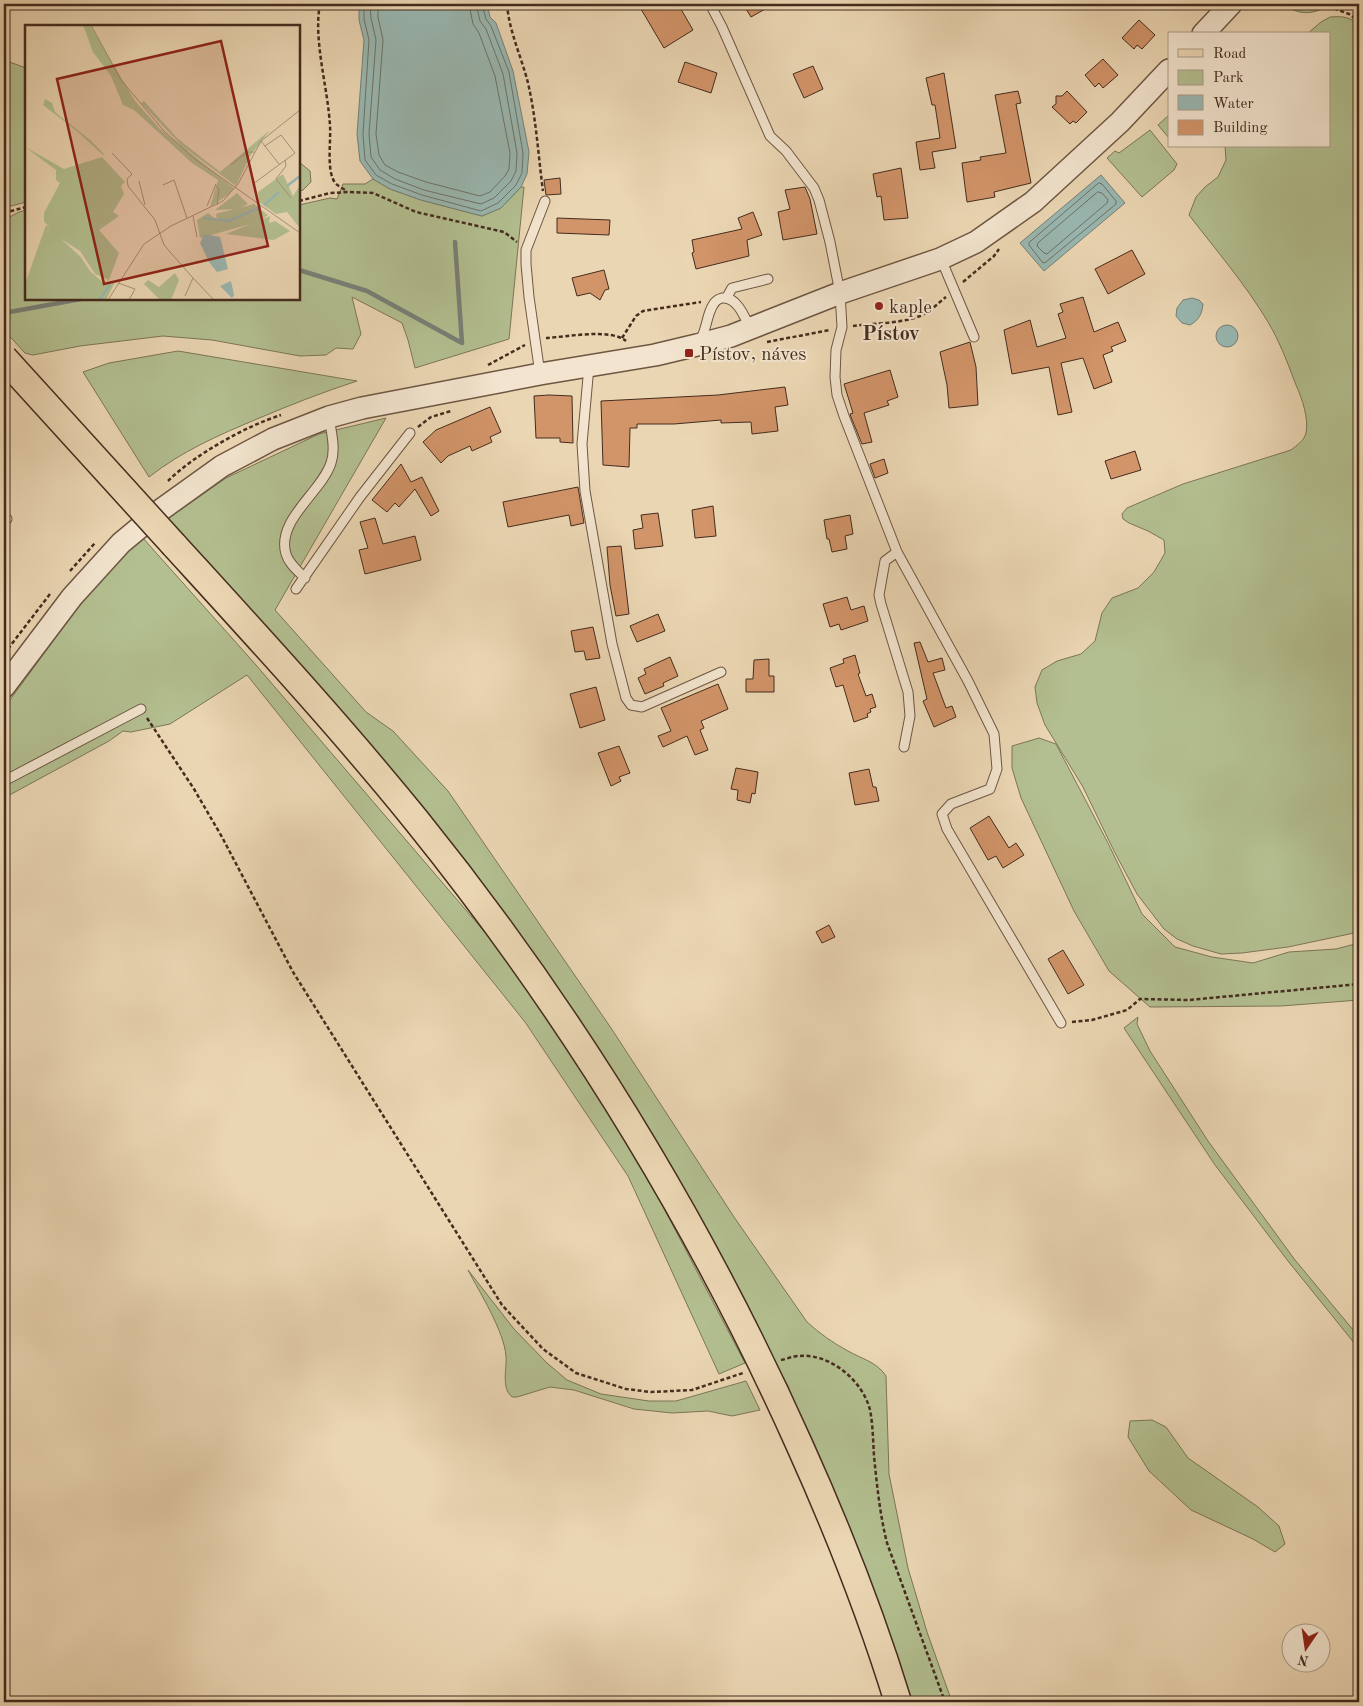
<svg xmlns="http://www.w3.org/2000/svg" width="1363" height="1706" font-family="'Old Standard TT',serif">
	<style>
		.green { fill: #b3bf90; stroke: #7c7657 }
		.water { fill: #99b8b2; stroke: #778077 }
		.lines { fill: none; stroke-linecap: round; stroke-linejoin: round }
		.shore { stroke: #6e7268; stroke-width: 1 }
		.stream { stroke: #778077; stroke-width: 4.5 }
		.building { fill: #d29469; stroke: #442c1e }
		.service-casing { stroke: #6e5643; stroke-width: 11 }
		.tertiary-casing { stroke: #6e5643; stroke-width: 24 }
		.primary-casing { stroke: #442c1e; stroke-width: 29 }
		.path { stroke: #442c1e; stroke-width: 2.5; stroke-dasharray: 4 2.5; stroke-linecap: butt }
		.service { stroke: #f2e4ce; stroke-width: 9 }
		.tertiary { stroke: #f2e4ce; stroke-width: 21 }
		.primary { stroke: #ebd6b3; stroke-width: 26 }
		.primary-bridge-casing { stroke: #442c1e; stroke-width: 29; stroke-linecap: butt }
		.primary-bridge { stroke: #ebd6b3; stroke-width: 26 }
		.poi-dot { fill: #8f2418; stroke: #f2e4ce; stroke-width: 2 }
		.labels { text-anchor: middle; stroke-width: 4; stroke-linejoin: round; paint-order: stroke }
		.poi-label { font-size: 19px; fill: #442c1e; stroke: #f2e4ce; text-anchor: start }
		.quarter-label { font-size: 21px; font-weight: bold; fill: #442c1e; stroke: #f2e4ce }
		.inset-river { fill: none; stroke: #99b8b2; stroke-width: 2.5 }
		.inset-road { fill: none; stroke: #a89277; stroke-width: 1 }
		.view { fill: #8f2418; fill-opacity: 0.15; stroke: #8f2418; stroke-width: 2.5 }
		.inset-edge { fill: none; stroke: #442c1e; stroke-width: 2.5 }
	</style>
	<rect width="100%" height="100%" fill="#ebd6b3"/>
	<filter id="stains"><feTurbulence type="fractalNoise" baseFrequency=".004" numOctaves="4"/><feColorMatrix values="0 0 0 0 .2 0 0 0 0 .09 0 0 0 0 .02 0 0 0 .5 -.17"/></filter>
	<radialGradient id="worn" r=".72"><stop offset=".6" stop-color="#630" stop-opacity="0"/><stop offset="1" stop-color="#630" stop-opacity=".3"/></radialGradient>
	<path class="green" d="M1282,4H1330C1313,16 1299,15 1282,4Z
		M1330,17C1343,16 1350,17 1359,25V932L1288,947L1242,953L1221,954L1193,946L1177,939L1164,929L1137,894L1114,851L1083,787L1045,725L1037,703L1035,687L1042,670L1057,661L1081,654L1095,641L1102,613L1112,598L1138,588L1154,572L1165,553L1164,540L1148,531L1129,523L1123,519L1122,514L1127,508L1183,484L1291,450C1297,445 1304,441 1306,433C1309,418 1302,399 1296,385C1288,364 1280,342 1268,322C1246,285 1216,250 1189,215L1196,197L1205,187L1218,177L1226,160L1225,146H1329V34H1307L1321,22Z
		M4,60L26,68V202L4,208Z
		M1169,115V138L1158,125Z
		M1150,130L1177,164L1174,170L1142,197L1107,158L1115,151L1119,153Z
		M299,162L310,171L311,182L303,190L299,191Z
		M373,179L390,189L421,200L482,216L501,208L521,187H524L509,339L415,368L408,340L402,323L352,297L361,334L353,349L336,348L326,355L300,356L212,340L163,336L80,346L33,355L25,353L4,330V220L19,212L26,210V299H299V205L330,198L337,199L343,184H365Z
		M178,351L357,381C323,392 290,405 257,419C219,435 182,451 149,477L83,372L109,363Z
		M386,418L275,610L366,712L393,731L448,791L611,1028L734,1217L807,1322C819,1333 833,1343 848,1351C862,1359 877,1362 886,1376L889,1474L908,1568L927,1632L952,1702H910L869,1585L788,1386L642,1125L166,520L226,478L319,434Z
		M142,537L256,665L501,951L599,1094L657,1195L745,1363L719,1374L628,1176L525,1022L247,675L170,724L131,732L123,731L109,741L4,798V708L92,588Z
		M1039,738L1056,744L1108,843L1142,914L1175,947L1212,957L1253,963L1289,952L1336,949L1359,943V1000L1281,1006L1150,1007L1109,971L1074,911L1021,798L1012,768V746Z
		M1138,1017L1137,1024L1150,1051L1208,1141L1295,1260L1359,1337V1349L1288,1261L1215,1165L1124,1028Z
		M468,1270L514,1329L547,1363L567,1380L601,1394L649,1401H676L746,1381L760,1410L732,1416L708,1411L672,1413L634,1409L574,1390L550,1387L517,1397H512C501,1388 507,1369 506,1356C504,1331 480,1293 468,1270Z
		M1152,1420L1166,1427L1188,1458L1258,1507L1279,1526L1285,1544L1275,1552L1253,1539L1191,1510L1149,1471L1128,1437L1130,1421Z"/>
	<path class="water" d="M359,4H487L490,17L496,23L513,71L529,152L527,174L521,187L501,208L482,216L421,200L390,189L373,179L360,161L357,134L364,40L359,20Z
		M1101,175L1125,203L1044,271L1020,243Z
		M1192,298L1199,300L1203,304C1202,314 1199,320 1190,325L1182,323L1176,316L1177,308L1183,300Z
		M1216 336a11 11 0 1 1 22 0a11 11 0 1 1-22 0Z"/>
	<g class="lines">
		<path class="shore" d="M364,4V19L369,40L363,134L365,160L376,175L392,184L422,195L481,211L498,203L516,185L522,173L523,153L509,72L491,26L486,19L482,4
			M370,4L371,18L376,40L369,134L371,157L380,170L395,179L424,190L481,204L494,198L511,181L516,171L517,153L503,74L486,29L480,21L476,4
			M378,4V17L383,40L376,134L379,155L385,165L398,172L426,182L480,196L490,192L505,176L509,169L510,153L495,76L479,33L473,24L469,4
			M1099,183L1102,184L1116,201V204L1046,262L1043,263L1029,245V243Z
			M1098,192L1102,193L1108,200L1107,203L1047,254L1044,253L1037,246L1038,243Z"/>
		<path class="stream" d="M455,242L462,343
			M299,270L367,291L462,343
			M4,313L81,299"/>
	</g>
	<path class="building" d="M638,4H678L693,30L664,48Z
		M743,4H774L751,17Z
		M1139,20L1155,35L1142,49L1137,45L1134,49L1122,38Z
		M1103,59L1118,75L1103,88L1099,83L1095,87L1085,75Z
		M685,62L717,73L711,93L678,82Z
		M813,66L823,89L804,98L793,74Z
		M944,73L956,148L932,152L935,168L920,170L916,142L940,138L935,105H932L926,78Z
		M1018,91L1021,103L1016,104L1031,183L994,192L995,197L967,202L962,163L981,160L980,157L1006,153L995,95Z
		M1067,91L1087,112L1076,123L1073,121L1070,124L1052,107L1056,104V96H1062Z
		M901,168L908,218L884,220L881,196L877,197L873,174Z
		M560,178L561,194L546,195L544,180Z
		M805,187L810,199L817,234L783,240L778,212L790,209L785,190Z
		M753,212L762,235L747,240L749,256L696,269L692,253L694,252L692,240L742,229L738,218Z
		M557,218L610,220L609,235L557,233Z
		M1132,250L1145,274L1108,294L1095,269Z
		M604,270L609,289L605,290L600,300L590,293L577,296L572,278Z
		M1083,297L1094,332L1118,322L1126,341L1111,347L1113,351L1103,355L1112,382L1094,389L1083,358L1061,363L1072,412L1058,415L1049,367L1012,374L1004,330L1030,320L1037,347L1066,338L1058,314L1063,312L1060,304Z
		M970,342L976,367L978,405L949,408L947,385L940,352Z
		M890,370L898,397L887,401L889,405L864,413L872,442L862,444L851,417L850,414L853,413L844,384Z
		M785,387L788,405L775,407L778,431L752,434L751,422L721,423V420L674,424H637V428H630L629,467L603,465L601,401L718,395Z
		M549,395L572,396L573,443L560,442V438H536L534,396Z
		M490,407L501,432L490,437L492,442L472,451L470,446L448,456L441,463L423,442L436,430Z
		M1135,451L1141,470L1111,479L1105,461Z
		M884,459L888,473L875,478L870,464Z
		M401,464L411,482L422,477L439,511L431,516L415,489L399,507L395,503L387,512L372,500Z
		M578,487L584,523L571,526L569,515L508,527L503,502Z
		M713,506L716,536L695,538L692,510Z
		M658,513L663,546L635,549L633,530L643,528L641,515Z
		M850,515L853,534L845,536L847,549L832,552L829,539H827L824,520Z
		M375,518L383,544L415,536L421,560L365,574L359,550L368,548L360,522Z
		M621,546L629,614L616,616L610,585L607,547Z
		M847,597L851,610L864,606L868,621L841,630L839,624L830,627L823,604Z
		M658,614L665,631L637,642L630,626Z
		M593,627L600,658L586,660L584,651L575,652L571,631Z
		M920,642L928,662L942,658L945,670L933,673L946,708L952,706L956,717L934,727L923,701L927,699L914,643Z
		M855,655L860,673L858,674L866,696L872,694L876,707L870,709L871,712L867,714L868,717L854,722L843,685L836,687L830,668L844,663L843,659Z
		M670,657L678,676L663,683L664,686L645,694L638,678L646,674L644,669Z
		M769,659V676H774V692H746V679H753L754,660Z
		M718,684L728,709L701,721L704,728L700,730L708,750L695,755L687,736L663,747L658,736L671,731L661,708Z
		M596,687L605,720L580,728L570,694Z
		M619,746L630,773L619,777L621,781L611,786L598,753Z
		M736,768L758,772L755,794L752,793L750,803L737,800L738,790L731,789Z
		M869,769L873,787H876L879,801L855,805L849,773Z
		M989,816L1009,848L1016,843L1024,855L1003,868L996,856L988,860L970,828Z
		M829,925L835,937L822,943L816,932Z
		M1063,950L1084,985L1068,994L1048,959Z"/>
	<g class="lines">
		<defs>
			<path id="service" d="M710,4L722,27L770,136L786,151L814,188L819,200L830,242L840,293L842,327L836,350L835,377L837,395L844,416L897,552L968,681L994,734L997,769L990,789L951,804L942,814L947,829L1061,1023
				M941,259L974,337
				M727,297L732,288L768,279
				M699,342C707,331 706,316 713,305C715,301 718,299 722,298C737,296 745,318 750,328
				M589,366L582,444L585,491L612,644L626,698L631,705L642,707L721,672
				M540,374L529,297L526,264V250L545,201
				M4,520L7,519
				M897,552L885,561L879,595L881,604L908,692L910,716L904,747
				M305,578C298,571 289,564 286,554C276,520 321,493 331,463C336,449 331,431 329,417
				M296,589L360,497L410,433
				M4,781L141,709"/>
			<path id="tertiary" d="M1203,34L1231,4
				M4,687L72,597L121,543L162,509L222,466L273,439L329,417L362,408L540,374L655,355L697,345L731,336L840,293L940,259L976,242L1033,202L1120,122L1169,70"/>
			<path id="primary" d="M174,545C256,635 339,725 416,820C570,1011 699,1221 799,1444C837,1528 871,1614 898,1702"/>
		</defs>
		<use href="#service" class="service-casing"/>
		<use href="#tertiary" class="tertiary-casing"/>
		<use href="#primary" class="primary-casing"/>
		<path class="path" d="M320,4C313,40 328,88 330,126C331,140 327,166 333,179C335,185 342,188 347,191
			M507,4C509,30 520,54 527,79C536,115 538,154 543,191
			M1322,4L1349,14L1359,22
			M299,201L330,193L349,192L373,193L416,212L504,232L517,242
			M4,213L26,207
			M963,282L994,256L999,249
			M853,326C874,323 900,324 920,316C930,312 937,304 946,297
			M546,338C566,337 611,328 626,341
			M622,338L636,316L643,311L701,302
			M767,342L830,330
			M488,365L525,345
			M418,427L431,417L451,411
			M168,481C194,455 246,426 281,415
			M70,571L95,543
			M4,654L50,594
			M147,718L194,789L222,837L293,972L502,1305L543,1349L576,1373L626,1389L651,1392L692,1390L743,1373
			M1072,1022L1092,1020L1127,1010L1140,999L1189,1000L1359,984
			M781,1360C787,1359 793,1356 799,1356C830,1353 863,1381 870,1410C873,1425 873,1441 874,1456C877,1486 880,1515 887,1543L945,1702"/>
		<use href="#service" class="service"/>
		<use href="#tertiary" class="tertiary"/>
		<use href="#primary" class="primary"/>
		<defs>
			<path id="primary-bridge" d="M4,358L174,545"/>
		</defs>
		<use href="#primary-bridge" class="primary-bridge-casing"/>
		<use href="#primary-bridge" class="primary-bridge"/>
	</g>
	<g class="poi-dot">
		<circle cx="879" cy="306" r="5"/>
		<rect x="684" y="348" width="10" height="10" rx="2.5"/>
	</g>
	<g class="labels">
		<g class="poi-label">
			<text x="889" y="313">kaple</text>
			<text x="699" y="360">Pístov, náves</text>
		</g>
		<g class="quarter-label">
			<text x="891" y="340">Pístov</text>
		</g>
	</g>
	<g transform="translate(25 25)">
		<rect width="275" height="275" fill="#ebd6b3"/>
		<path d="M58,0H65L110,76L135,104L209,163L203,170L185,182L193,155L167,138L109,85L98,80L86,51L68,27ZM20,74L27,78L30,87L65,115L79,129L78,130L52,106L18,80ZM119,76L152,113L195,147L245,105L225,131L211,161L157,121L116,78ZM0,122L39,144L77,132L100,157L96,161L99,169L88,187L94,191L74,205L94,228L84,255L70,249L55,226L36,214L56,232L65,246L74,254L81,260L90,257L81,275H0V259L21,200L25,203L19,196V188L35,158L31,155V145ZM258,149L268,171L275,160L274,202L262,187L251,189L234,177L233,167ZM212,168L223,179L212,184L190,185ZM229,179L243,190L233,197L175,213L172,195L183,188L192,195L191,189L194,188ZM245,191L244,198L250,196L265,206L249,215L201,209ZM150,248L154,255L146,275H135L119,259L123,255L134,262Z" fill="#b3bf90"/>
		<path d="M179,209L195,212L203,244L192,247L184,237L175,218ZM206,256L209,270L207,273L195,261Z" fill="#99b8b2"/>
		<path class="inset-river" d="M262,161L275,151M239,180L254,167M178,193L204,196L236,182M74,275L85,260"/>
		<path class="inset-road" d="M66,0L96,55L139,106L170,134L275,208M236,116L254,139M87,128L107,149L102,154L103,161L130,195L139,220L168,253L160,271M260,135L261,141L251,154L266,173M206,140L222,127H229M114,156L120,180M228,159L270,128L256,110L240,121M138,160L149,155L162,193M190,160L194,164L192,180M182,181L191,159M168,191L172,212M168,253L189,275M93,258L110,264L104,275M83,275L119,219L146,201L198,176L213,159L236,116L275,85"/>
		<path class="view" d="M196,16L243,221L79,259L32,54Z"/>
		<rect width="275" height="275" class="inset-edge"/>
	</g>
	<rect width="1363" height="1706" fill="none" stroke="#ebd6b3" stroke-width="20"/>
	<rect x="5" y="5" width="1353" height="1696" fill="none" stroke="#442c1e" stroke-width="2.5"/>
	<rect x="10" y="10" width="1343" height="1686" fill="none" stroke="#442c1e"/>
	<rect x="1168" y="32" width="162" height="115" fill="#f2e4ce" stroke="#ac9a88"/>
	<rect x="1178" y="49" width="25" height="8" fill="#ebd6b3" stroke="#ac9a88"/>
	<text x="1213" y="58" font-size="15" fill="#442c1e">Road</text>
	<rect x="1178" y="70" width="25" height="15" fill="#b3bf90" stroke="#ac9a88"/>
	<text x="1213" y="82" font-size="15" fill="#442c1e">Park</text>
	<rect x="1178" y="95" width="25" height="15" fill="#99b8b2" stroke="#ac9a88"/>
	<text x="1213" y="108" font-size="15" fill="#442c1e">Water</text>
	<rect x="1178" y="120" width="25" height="15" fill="#d29469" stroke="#ac9a88"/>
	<text x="1213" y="132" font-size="15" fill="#442c1e">Building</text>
	<g transform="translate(1306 1648) rotate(193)"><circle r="24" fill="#f2e4ce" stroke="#ac9a88"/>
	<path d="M0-4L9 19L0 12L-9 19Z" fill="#8f2418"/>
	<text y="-8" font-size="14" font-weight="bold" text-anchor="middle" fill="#442c1e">N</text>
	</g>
	<rect width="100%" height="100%" filter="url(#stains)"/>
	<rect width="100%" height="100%" fill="url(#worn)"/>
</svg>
